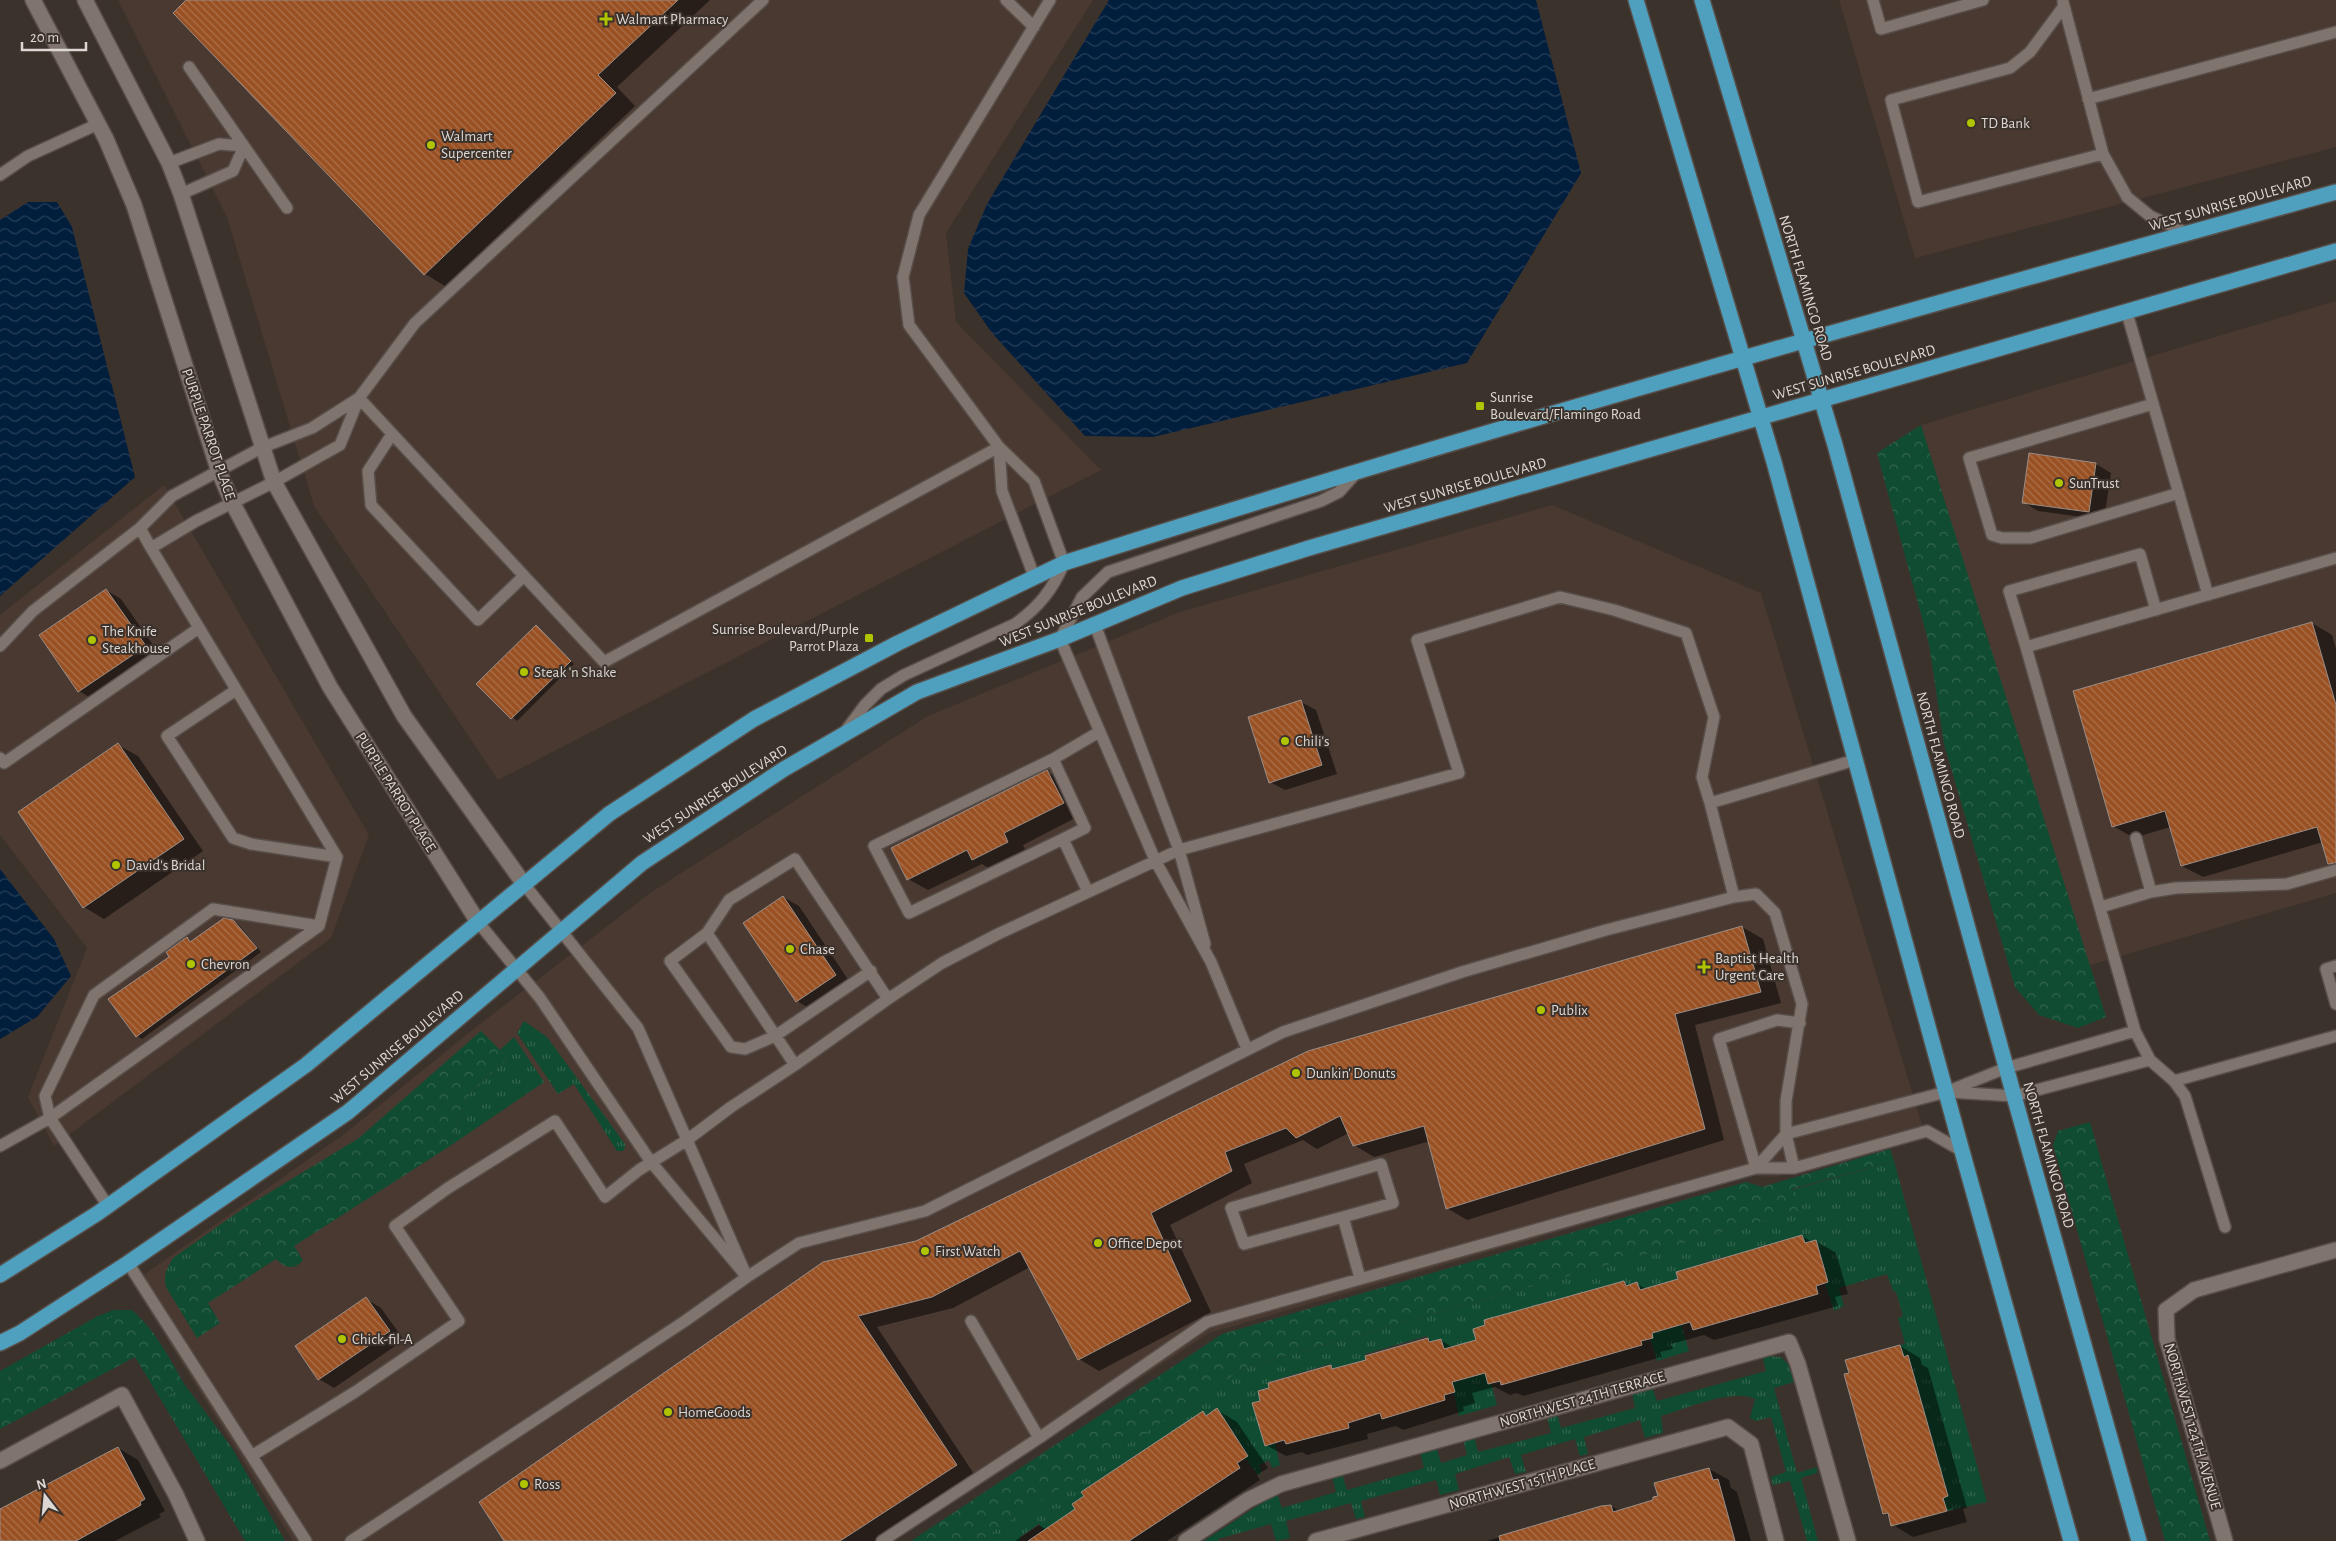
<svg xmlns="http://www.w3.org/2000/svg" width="2336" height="1541" font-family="'Alegreya Sans',sans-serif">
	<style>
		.built { fill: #493930 }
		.grass { fill: url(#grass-tufts) }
		.forest { fill: url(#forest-crowns) }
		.water { fill: url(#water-waves) }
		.shadow { fill: #0007; fill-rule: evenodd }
		.building { fill: url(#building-back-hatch); stroke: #9a8e88 }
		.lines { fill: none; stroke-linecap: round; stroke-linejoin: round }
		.lane-casing { stroke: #574e4a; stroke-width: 14 }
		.street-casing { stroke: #574e4a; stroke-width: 18 }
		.highway-casing { stroke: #574e4a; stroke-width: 18 }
		.lane { stroke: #80746e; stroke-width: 11 }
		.street { stroke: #80746e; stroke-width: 15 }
		.highway { stroke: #4ea0be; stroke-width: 15 }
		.poi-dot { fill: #b0c500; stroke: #3c322c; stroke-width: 2 }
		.labels { text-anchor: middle; stroke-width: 4; stroke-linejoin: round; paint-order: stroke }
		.poi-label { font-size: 15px; fill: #ddd7d3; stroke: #3c322c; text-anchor: start }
		.street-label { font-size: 15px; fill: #ddd7d3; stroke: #3c322c }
	</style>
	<defs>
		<pattern id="grass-tufts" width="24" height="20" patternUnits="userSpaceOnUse" patternTransform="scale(1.25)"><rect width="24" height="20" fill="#104c31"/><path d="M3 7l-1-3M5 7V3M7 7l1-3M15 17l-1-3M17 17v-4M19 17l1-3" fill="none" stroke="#32654e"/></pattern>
		<pattern id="forest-crowns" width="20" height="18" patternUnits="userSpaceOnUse" patternTransform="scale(1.25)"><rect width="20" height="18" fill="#104c31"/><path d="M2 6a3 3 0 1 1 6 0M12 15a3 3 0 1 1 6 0" fill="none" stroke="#32654e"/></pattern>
		<pattern id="water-waves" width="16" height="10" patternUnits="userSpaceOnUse" patternTransform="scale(1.25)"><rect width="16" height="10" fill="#021e3d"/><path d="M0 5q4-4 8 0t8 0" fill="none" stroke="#263e58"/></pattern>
		<pattern id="building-back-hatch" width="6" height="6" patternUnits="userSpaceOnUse" patternTransform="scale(1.25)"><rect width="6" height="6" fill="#995022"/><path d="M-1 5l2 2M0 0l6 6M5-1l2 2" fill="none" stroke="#ab714c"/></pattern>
	</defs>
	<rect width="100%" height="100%" fill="#3c322c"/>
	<path class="built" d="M118,0H1093L946,233L956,322L1101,470L498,780L314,506L227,217Z
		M1839,0H2336V147L1915,258Z
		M2336,301V893L2015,987L1944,744L1929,644L1877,453L1921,425Z
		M164,485L369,835L331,938L54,1146L28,1097L87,948L0,835V615Z
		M1552,505L1761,593L1926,1138L1776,1177L1751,1176L1209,1333L893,1541H293L132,1283L343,1135L476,1027L653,891L928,716L1180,612Z"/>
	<path class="grass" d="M524,1021L547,1037L625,1144V1148L623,1151H617L574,1084L558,1094L517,1033Z
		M514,1037L544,1082L450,1146L469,1094L508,1058L500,1050Z
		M1894,1161L1987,1502L1947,1511L1943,1498L1947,1496L1908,1356L1904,1357L1900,1345L1905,1344L1898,1318L1903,1316L1896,1292L1893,1291L1887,1274L1839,1288L1844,1306L1834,1311L1825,1283L1828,1282L1816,1240L1805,1243L1802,1235L1779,1241L1780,1245L1730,1264L1728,1256L1705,1262L1706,1266L1699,1265L1676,1272L1681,1324L1689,1351L1657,1361L1650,1338L1653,1337L1637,1283L1626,1286L1624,1281L1484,1320L1485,1325L1473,1329L1488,1384L1491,1383L1497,1405L1459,1416L1441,1339L1429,1342L1427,1336L1365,1354L1366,1360L1332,1369L1330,1364L1268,1382L1269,1388L1258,1391L1260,1401L1253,1403L1275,1443L1280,1465L1272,1468L1269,1460L1259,1465L1262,1472L1258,1475L1245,1458L1248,1456L1216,1409L1133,1457L1081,1492L1084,1496L1072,1504L1097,1541L1044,1531L1039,1524L1020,1537V1541H976L1246,1367L1797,1211L1792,1190Z
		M241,1210L221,1240L195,1268L166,1287C163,1275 167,1268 173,1258Z
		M113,1310H132L139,1316L115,1315L0,1382V1371L96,1317Z
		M1767,1356L1781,1357L1788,1364L1794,1382L1774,1388L1797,1473L1817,1467V1473L1801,1478L1818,1541H1807L1790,1481L1773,1485L1771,1477L1786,1472L1771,1417L1756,1421L1750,1418L1755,1399C1732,1388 1686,1409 1661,1416L1663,1433L1645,1438L1640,1420L1584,1437L1588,1454L1580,1456L1575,1439L1521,1455L1526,1472L1515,1474L1509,1457L1455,1474L1459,1490L1440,1495L1436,1480L1361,1501L1365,1517L1356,1519L1351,1503L1286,1521L1290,1538L1276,1541L1271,1524L1218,1539L1219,1541H1204L1277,1493L1282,1508L1336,1492L1332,1477L1342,1474L1347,1490L1424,1468L1420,1452L1436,1447L1441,1463L1467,1455L1463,1439L1474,1436L1478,1452L1551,1433L1547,1417L1557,1414L1561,1428L1635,1408L1632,1393L1652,1387L1657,1401L1766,1371L1763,1358Z
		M185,1385L232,1448L285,1541H245L161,1400Z"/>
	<path class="forest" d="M1921,425L2106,1017L2078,1028L2039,1015L2015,987L1944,744L1929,644L1877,453Z
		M481,1031L508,1058L469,1094L450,1146L294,1246L303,1260C294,1271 285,1268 276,1259L208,1303L220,1323L197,1338L166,1287L195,1268L221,1240L241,1210L359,1138Z
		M2090,1122L2210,1541H2165L2053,1145L2058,1131Z
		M1890,1149L1894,1161L1792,1189L1798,1211L1246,1367L979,1541H911L1222,1334L1746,1182L1762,1187Z
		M133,1314C150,1319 175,1369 185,1385L161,1400L135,1357L0,1429V1382L115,1315Z"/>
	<path class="water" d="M1109,0H1536L1581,173L1467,363L1153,437L1085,436L992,333L964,293L968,249L987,204Z
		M28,202H57L72,227L135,477L0,596V220Z
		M0,869L54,939L71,976L37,1017L0,1039Z"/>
	<path class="shadow" d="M188,0H710L617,87L635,106L445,286L425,274L174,13Z
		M2096,464L2111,473L2104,520L2038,511L2023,502Z
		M106,590L121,599L160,655L94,700L79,691Z
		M2312,623L2332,635L2336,649V857L2323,842L2203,877L2182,866L2170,827L2134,838L2113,826Z
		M540,630L574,664L517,721L478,684Z
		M1301,702L1316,710L1337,774L1285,790L1270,782Z
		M118,745L138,756L203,851L104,919L84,907Z
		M1047,772L1067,783L1083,814L1023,845L1027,853L993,871L982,864L928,890L908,879Z
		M783,897L799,906L851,984L812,1010L797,1001Z
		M232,921L238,924L261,952L142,1039L137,1036L110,999L171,957L187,939L192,942Z
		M1742,927L1763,939L1781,1003L1695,1025L1724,1140L1467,1220L1447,1208L1430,1141L1374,1157L1354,1145L1349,1133L1317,1149L1303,1140L1244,1164L1252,1183L1170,1225L1211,1312L1099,1371L1079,1359L1030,1267L953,1308L877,1327L976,1477L878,1541H506L916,1242L1309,1053Z
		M1802,1236L1812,1242L1816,1241L1836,1253L1848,1294L1835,1297L1838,1306L1714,1340L1704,1335L1671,1344L1673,1349L1660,1352L1662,1357L1523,1396L1517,1393L1510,1395L1495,1387L1472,1393L1475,1403L1463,1407L1464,1411L1403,1430L1396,1426L1367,1434L1368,1439L1307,1455L1302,1452L1286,1456L1266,1445L1262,1401L1331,1366L1336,1370L1428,1339L1434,1342L1441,1340L1453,1348L1477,1341L1624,1282L1630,1286L1637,1284L1647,1289L1680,1280Z
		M366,1299L381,1308L404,1340L334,1388L319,1379Z
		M1900,1346L1920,1358L1922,1365L1928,1368L1967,1508L1963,1509L1967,1522L1913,1537L1893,1525L1890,1517L1884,1513ZM1953,1508V1510L1904,1524L1902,1522Z
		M1217,1410L1237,1422L1268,1468L1257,1475L1260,1480L1167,1541H1015L1039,1525L1047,1530L1077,1509L1203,1413L1208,1416Z
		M118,1448L138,1460L165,1511L159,1514L161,1517L115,1541H0V1510Z
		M1709,1469L1729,1480L1731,1488L1737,1492L1751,1541H1487L1601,1507L1611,1506L1620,1511L1655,1501Z"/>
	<path class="building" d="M186,0H678L598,75L616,93L424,275L173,13Z
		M2029,453L2096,463L2089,512L2022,503Z
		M106,589L146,646L78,692L39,635Z
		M2312,622L2336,705V863L2328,864L2317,827L2181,866L2165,811L2112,827L2073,691Z
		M536,625L571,661L511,719L476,684Z
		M1301,700L1322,765L1269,783L1248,717Z
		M118,743L184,839L83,908L18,812Z
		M1047,770L1064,803L1004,833L1008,842L972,860L967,850L907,880L891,848Z
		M783,896L836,975L796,1002L743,923Z
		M224,918L233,920L257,948L136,1037L108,999L169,957L166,952L187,937L190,942Z
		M1742,926L1761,992L1675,1014L1705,1129L1446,1209L1424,1126L1353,1146L1340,1116L1296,1138L1286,1128L1225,1152L1232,1171L1151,1213L1191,1301L1078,1360L1020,1251L932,1297L858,1316L957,1465L840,1541H504L479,1502L823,1262L916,1241L1308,1051Z
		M1802,1235L1805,1243L1816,1240L1828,1282L1816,1286L1818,1294L1693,1330L1690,1322L1652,1333L1653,1338L1641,1341L1642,1345L1501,1385L1500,1381L1488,1384L1485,1373L1452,1382L1455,1392L1444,1395L1445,1400L1382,1419L1380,1413L1348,1423L1349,1428L1333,1432L1286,1444L1284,1440L1265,1446L1252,1403L1260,1401L1258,1391L1269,1388L1268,1383L1331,1365L1332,1369L1366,1360L1365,1356L1428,1338L1429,1342L1441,1339L1444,1349L1476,1340L1473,1329L1485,1325L1484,1320L1624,1281L1626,1286L1637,1282L1640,1290L1678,1279L1676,1272Z
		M366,1297L390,1331L318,1380L295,1346Z
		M1900,1345L1904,1357L1908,1355L1948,1496L1943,1498L1947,1511L1891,1526L1888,1513L1883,1514L1844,1374L1849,1373L1845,1360Z
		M1217,1408L1248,1456L1237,1463L1240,1468L1129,1541H1028L1075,1509L1072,1504L1084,1496L1081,1492L1203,1411L1206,1416Z
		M118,1447L145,1499L140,1502L141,1505L76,1541H0V1509Z
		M1709,1468L1713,1480L1718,1479L1735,1541H1500L1499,1536L1601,1506L1611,1505L1613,1512L1653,1500V1497L1658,1496L1654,1483Z"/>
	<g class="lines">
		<defs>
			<path id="lane" d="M763,0L415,323L359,398L604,662L999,447L909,325L903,277L919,215L1050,0
				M1006,0L1034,27
				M1873,0L1881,29L1983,0
				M2063,2L2103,154L2127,197L2150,216L2187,233
				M2064,6L2030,52L2010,68L1891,100L1918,202L2103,154
				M189,67L287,208
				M2088,99L2336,32
				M169,163L219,144L244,146L233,171L181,194
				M0,175L28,156L98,124
				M2127,313L2208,595
				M359,398L340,445L274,482L196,521L151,548L140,528L172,496L261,448L312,428Z
				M2153,404L1969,458L1992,535L2002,538H2030L2179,493
				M392,434L368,471L371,505L478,620L524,576
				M999,447L1002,491L1034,576
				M2336,558L2026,647L2135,1031L2150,1060L2174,1081L2336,1036
				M1095,625L1179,850L1205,944
				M0,646L33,611L140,528
				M2026,647L2009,591L2140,554L2156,610
				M236,690L167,736L233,838L251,844L337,857
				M844,733L865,705L881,689L904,675L1015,624C1039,607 1053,589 1064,563L1034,481L999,447
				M0,758L4,763L199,628
				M1053,759L1099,732
				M2136,838L2151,892
				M1063,839L909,913L874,846L1053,759L1085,828L1063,839L1088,892
				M1734,897L1756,894L1775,913L1802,1004L1786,1101V1134L1794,1168
				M2101,907L2151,892L2176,888L2287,884L2336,870
				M478,922L540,998L651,1162L747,1277L638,1028L524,884
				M707,933L795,1065
				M2336,966L2326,969L2336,1004
				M871,971L775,1036L745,1049L731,1047L670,961L707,933L729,900L795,859L888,999
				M1247,1049L1211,962L1155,860L1060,639L1082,597L1108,572L1321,501L1339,492L1358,471
				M2174,1081L2185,1096L2225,1227
				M1949,1092L2014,1096L2150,1060
				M0,1146L50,1118L45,1096L94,995L213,909L319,926
				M1756,1168L1786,1134L1946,1092L2006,1068L2135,1031
				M1756,1168L1719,1039L1777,1020L1800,1023
				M108,1206L50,1118L319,926L337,857L151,548
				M1343,1217L1393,1203L1381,1164L1231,1208L1244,1244L1343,1217L1360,1278
				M128,1263L306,1541
				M971,1321L1039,1438
				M253,1455L355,1392L459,1321L395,1226L448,1188L555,1121L605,1197L639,1170L687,1140L731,1107L795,1065L888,999L942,963L998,934L1179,850L1459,773L1417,640L1560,597L1614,610L1686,633L1714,717L1702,777L1710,803
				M351,1541L685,1321L747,1277L799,1243L925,1211L1283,1032L1462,972L1606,930L1734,897L1710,803L1855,760
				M882,1541L1039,1438L1207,1322L1756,1168H1794L1927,1131L1962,1151"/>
			<path id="street" d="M33,0L106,139L134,205L219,472L232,502L330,687L478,922
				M85,0L169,163L181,194L274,482L404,716L524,884
				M0,1461L122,1395L176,1495L197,1541
				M1186,1541L1248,1500L1281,1484L1789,1342L1798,1364L1848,1541
				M1316,1541L1728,1427L1751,1444L1776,1541
				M2225,1541L2167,1339L2166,1310L2194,1290L2336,1250"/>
			<path id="highway" d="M1636,0L1774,462L1962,1151L2071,1541
				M1702,0L1835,445L2014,1096L2139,1541
				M0,1275L98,1213L306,1065L609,814L754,719L898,643L1064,563C1485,428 1910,310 2336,192
				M0,1343L20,1333L128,1263L348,1112L642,863L784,769L917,692L1060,639L1182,588L1309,548L2336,251"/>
		</defs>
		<use href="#lane" class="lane-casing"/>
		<use href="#street" class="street-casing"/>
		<use href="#highway" class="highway-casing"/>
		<use href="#lane" class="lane"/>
		<use href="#street" class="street"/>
		<use href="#highway" class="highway"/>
	</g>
	<g class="poi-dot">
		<path d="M603.5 11.5h5v5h5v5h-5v5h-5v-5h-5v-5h5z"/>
		<circle cx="1971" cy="123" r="5"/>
		<circle cx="431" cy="145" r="5"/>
		<rect x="1475" y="401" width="10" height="10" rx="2.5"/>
		<circle cx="2059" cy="483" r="5"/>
		<rect x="864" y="633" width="10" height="10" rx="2.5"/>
		<circle cx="92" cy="640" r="5"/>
		<circle cx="524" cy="672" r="5"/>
		<circle cx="1285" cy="741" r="5"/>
		<circle cx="116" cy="865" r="5"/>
		<circle cx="790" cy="949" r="5"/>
		<circle cx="191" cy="964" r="5"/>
		<path d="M1701.5 959.5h5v5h5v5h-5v5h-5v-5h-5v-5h5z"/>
		<circle cx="1541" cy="1010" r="5"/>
		<circle cx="1296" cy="1073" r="5"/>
		<circle cx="1098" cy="1243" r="5"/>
		<circle cx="925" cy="1251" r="5"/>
		<circle cx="342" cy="1339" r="5"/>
		<circle cx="668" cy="1412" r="5"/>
		<circle cx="524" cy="1484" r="5"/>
	</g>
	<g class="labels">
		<g class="poi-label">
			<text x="616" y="24">Walmart Pharmacy</text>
			<text x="1981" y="128">TD Bank</text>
			<text x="441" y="141">Walmart<tspan x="441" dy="17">Supercenter</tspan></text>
			<text x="1490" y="402">Sunrise<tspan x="1490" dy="17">Boulevard/Flamingo Road</tspan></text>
			<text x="2069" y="488">SunTrust</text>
			<text x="859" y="634" text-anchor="end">Sunrise Boulevard/Purple<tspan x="859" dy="17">Parrot Plaza</tspan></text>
			<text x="102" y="636">The Knife<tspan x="102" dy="17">Steakhouse</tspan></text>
			<text x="534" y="677">Steak 'n Shake</text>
			<text x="1295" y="746">Chili's</text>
			<text x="126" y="870">David's Bridal</text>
			<text x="800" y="954">Chase</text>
			<text x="1715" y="963">Baptist Health<tspan x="1715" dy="17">Urgent Care</tspan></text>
			<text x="201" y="969">Chevron</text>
			<text x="1551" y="1015">Publix</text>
			<text x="1306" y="1078">Dunkin' Donuts</text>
			<text x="1108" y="1248">Office Depot</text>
			<text x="935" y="1256">First Watch</text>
			<text x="352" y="1344">Chick-fil-A</text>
			<text x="678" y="1417">HomeGoods</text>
			<text x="534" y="1489">Ross</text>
		</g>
		<g class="street-label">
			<text transform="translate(2230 203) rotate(-16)" y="5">WEST SUNRISE BOULEVARD</text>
			<text transform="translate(1806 288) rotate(73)" y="5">NORTH FLAMINGO ROAD</text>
			<text transform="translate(1854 372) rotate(-16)" y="5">WEST SUNRISE BOULEVARD</text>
			<text transform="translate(209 434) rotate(71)" y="5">PURPLE PARROT PLACE</text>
			<text transform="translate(1465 485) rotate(-16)" y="5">WEST SUNRISE BOULEVARD</text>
			<text transform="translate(1078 611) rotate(-22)" y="5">WEST SUNRISE BOULEVARD</text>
			<text transform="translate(1941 765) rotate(75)" y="5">NORTH FLAMINGO ROAD</text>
			<text transform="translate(396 792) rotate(58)" y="5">PURPLE PARROT PLACE</text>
			<text transform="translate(715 794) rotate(-33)" y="5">WEST SUNRISE BOULEVARD</text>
			<text transform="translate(397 1047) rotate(-40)" y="5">WEST SUNRISE BOULEVARD</text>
			<text transform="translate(2049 1155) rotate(74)" y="5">NORTH FLAMINGO ROAD</text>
			<text transform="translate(1582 1399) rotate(-16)" y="5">NORTHWEST 24TH TERRACE</text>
			<text transform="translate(2193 1426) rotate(74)" y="5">NORTHWEST 124TH AVENUE</text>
			<text transform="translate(1522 1484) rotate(-16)" y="5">NORTHWEST 15TH PLACE</text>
		</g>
	</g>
	<g transform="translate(45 1496) rotate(344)" stroke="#3c322c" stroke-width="4" paint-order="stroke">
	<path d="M0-4L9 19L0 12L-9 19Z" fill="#ddd7d3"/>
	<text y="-8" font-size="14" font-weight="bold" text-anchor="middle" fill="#ddd7d3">N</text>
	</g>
	<path d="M22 42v8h64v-8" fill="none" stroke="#ddd7d3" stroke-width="2.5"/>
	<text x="30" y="42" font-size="15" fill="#ddd7d3" stroke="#3c322c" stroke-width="4" paint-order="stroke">20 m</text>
</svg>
